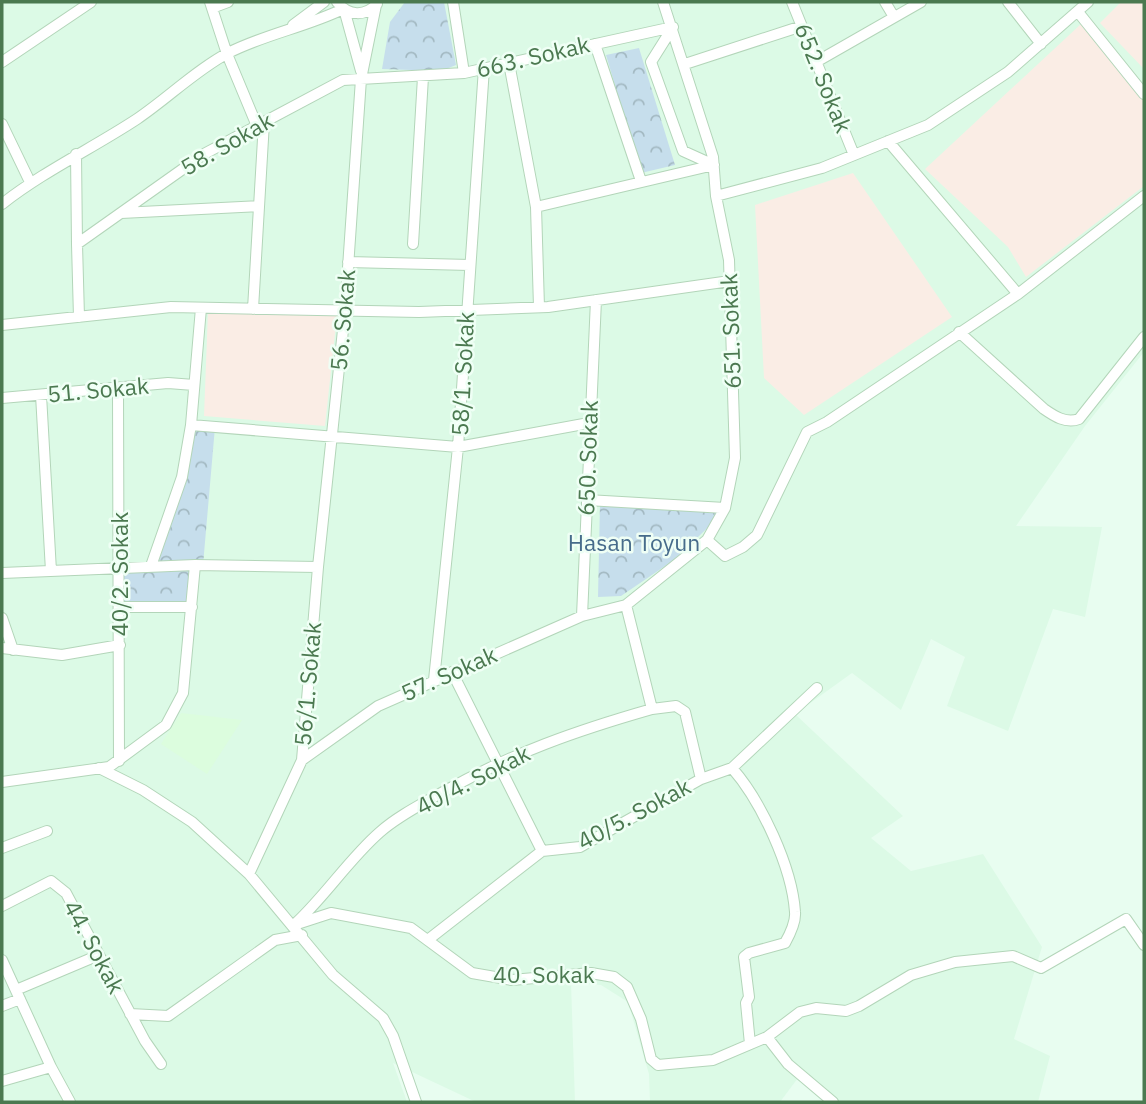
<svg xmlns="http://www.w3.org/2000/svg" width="1146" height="1104" font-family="'IBM Plex Sans',sans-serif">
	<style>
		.residential { fill: #dcfae6 }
		.commercial { fill: #dcfdde }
		.education { fill: #faede5 }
		.forest { fill: url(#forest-crowns) }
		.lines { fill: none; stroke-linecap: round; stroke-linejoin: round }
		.minor-casing { stroke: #b3d5b9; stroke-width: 12 }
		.minor { stroke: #fff; stroke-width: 10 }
		.labels { text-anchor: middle; stroke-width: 5; stroke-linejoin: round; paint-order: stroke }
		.street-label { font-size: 23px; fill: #4b7950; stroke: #effff5 }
		.park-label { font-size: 23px; fill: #476c8b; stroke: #effff5 }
	</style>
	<defs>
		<pattern id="forest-crowns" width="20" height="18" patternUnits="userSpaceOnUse" patternTransform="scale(1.75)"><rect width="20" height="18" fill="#c6deec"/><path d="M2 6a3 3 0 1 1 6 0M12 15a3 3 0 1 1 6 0" fill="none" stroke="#a3b9c2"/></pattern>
	</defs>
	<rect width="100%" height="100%" fill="#e8fdf0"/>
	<path class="residential" d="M2,2H1144V352L1085,426L1016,526L1102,527L1085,617L1053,609L1008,731L947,706L965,657L931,639L901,710L852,673L795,714L903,816L871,838L911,871L983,854L1042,947L1014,1039L1050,1056L1038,1102H825L798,1078L780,1102H650L649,1074L628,1002L601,985L571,983L575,1102H476L393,1063L407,1102H2Z"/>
	<path class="commercial" d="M181,713L242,720L207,774L161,744Z"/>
	<path class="education" d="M1121,2H1144V69L1100,23Z
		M1081,24L1144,99V186L1026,277L1008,247L925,169Z
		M853,173L952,317L804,415L764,378L755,205Z
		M208,311L337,315L325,426L204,416Z"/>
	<path class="forest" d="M405,2H444L456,65L441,71L382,69L390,22Z
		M639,48L675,165L641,173L606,55Z
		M191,425L215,427L203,565H196L192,607H120V568L152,566L182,477Z
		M600,503L723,513L674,560L621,596L598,597Z"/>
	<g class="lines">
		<defs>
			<path id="minor" d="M210,2L227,54L257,126
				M337,2C348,16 365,17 377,4
				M453,2L464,73L673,27
				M792,2L854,155
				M885,2L894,17
				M1008,2L1041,44
				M212,8L228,2
				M344,9L361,71
				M1078,12L1144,94
				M293,25L324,2
				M595,44L641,181
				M2,62L91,2
				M816,62L921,2
				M509,63L536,207L539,307
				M685,64L802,26
				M2,124L30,182
				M888,141L1018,294
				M76,154L77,244
				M716,196L822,168L928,125L1008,72L1088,2
				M2,204C44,171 93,148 137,119C168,98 196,70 228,53C265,34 306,27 343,9
				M536,207L714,165L683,151L651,62L673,27
				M121,213L259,206
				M413,244L423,77
				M348,262L470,265
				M201,308L191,425L458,447L589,423
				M253,309L264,122
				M79,317L77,244L204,154L343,80L464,73
				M2,325L171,307L419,312L548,307L730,281
				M959,332L1044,409C1054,416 1066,424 1079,419L1144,337
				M118,388L119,761
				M41,395L51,571
				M2,398L168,383L194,385
				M587,500L725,508
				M707,540L725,556L743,547L757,535L807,432L827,422L1018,294L1144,196
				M151,566L182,477L191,425
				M2,573L195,565
				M120,607H192
				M582,616L596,300
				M2,618L13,650
				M2,648L62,655L120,645
				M452,672L542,851
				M434,680L458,447L484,68
				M652,709L676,706L685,712L701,779
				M302,760L378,706L582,616L626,605L707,540L725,508L735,458L729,260L716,196L713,157L663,2
				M99,768L143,790L192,822L249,874L333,975L383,1018L393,1036L416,1102
				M732,768C761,801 792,867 795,912C796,922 790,934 785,943L749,953L744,957L749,997L746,1003L750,1044
				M2,782L109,767L166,725L183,693L195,565L318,567
				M2,848L47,831
				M249,874L302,760L318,567L345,311L361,79L376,5
				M2,906L51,881L66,893L145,1041L161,1064
				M296,923C326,895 350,858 380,832C398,816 422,804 443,792C513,753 575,731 652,709L626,605
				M294,925L331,913L411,928L472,973L512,980L591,973L614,977L627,987L641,1019L651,1059L658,1065L713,1060L767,1037L800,1012L816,1008L846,1011L859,1006L911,975L955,962L1013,956L1041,968L1126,919L1144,945
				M429,939L542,851L580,847L701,779L732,768L817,688
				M2,960L51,1067L2,1081
				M16,990L99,955
				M2,1006L20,999
				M130,1014L168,1016L275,940L302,935
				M767,1037L788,1064L833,1102
				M51,1067L70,1102"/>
		</defs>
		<use href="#minor" class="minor-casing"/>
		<use href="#minor" class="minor"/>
	</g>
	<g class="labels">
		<g class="street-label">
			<text transform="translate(533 57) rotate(-13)" y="8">663. Sokak</text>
			<text transform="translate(823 78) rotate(68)" y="8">652. Sokak</text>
			<text transform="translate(227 144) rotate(-30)" y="8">58. Sokak</text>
			<text transform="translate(343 320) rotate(-85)" y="8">56. Sokak</text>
			<text transform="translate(731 331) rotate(-92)" y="8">651. Sokak</text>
			<text transform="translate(463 374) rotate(-87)" y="8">58/1. Sokak</text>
			<text transform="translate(98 390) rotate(-5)" y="8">51. Sokak</text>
			<text transform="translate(588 458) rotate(-88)" y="8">650. Sokak</text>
			<text transform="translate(120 574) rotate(-90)" y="8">40/2. Sokak</text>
			<text transform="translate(449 674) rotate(-24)" y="8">57. Sokak</text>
			<text transform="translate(308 684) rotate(-85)" y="8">56/1. Sokak</text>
			<text transform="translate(473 780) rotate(-27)" y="8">40/4. Sokak</text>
			<text transform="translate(634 814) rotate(-28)" y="8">40/5. Sokak</text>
			<text transform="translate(94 947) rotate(62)" y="8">44. Sokak</text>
			<text x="544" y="983">40. Sokak</text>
		</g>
		<g class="park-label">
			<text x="634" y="551">Hasan Toyun</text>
		</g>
	</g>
	<rect width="1146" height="1104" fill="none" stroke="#4b7950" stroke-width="7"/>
</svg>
